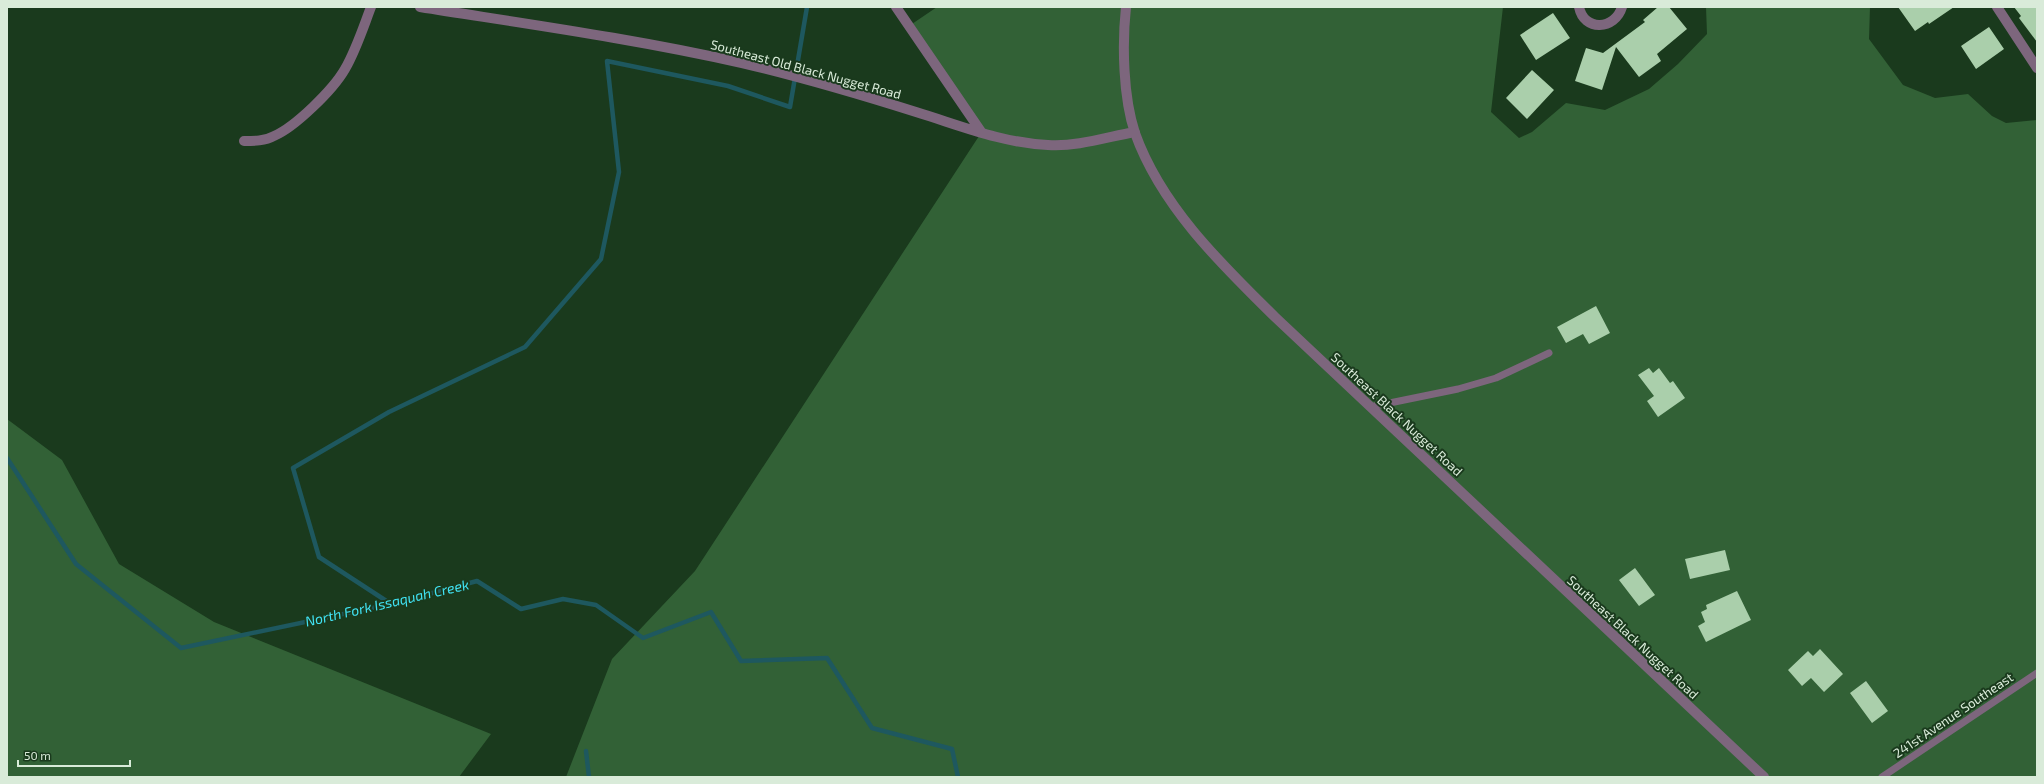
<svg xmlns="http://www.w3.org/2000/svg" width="2044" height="784" font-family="'Exo 2',sans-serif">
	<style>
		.green { fill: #326136 }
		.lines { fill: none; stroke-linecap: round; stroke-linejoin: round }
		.stream { stroke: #1e585f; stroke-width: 4.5 }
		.building { fill: #aacfab }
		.lane { stroke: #7d667d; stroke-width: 7 }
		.street { stroke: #7d667d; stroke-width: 10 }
		.labels { text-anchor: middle; stroke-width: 4; stroke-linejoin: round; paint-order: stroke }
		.street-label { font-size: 13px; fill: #d9ebd9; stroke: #1a3a1d }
		.water-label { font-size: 14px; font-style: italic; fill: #41e3f4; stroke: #1a3a1d }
	</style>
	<rect width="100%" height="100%" fill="#1a3a1d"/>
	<path class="green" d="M937,7H1503L1491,112L1519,138L1532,132L1566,103L1605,110L1649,89L1678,64L1707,34L1706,7H1870L1869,39L1903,85L1935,98L1968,94L1992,116L2006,123L2037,120V777H566L612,659L695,571L981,133L909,26Z
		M7,419L62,460L119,564L214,622L491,734L459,777H7Z"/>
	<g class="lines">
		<path class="stream" d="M7,458L76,564L181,648L391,604L477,581L521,609L563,599L596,605L643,638L711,612L741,661L827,658L872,728L952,749L958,777
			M391,604L319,557L293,468L389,412L525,347L601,259L619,172L607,61L728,86L790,107L807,7
			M586,751L589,777"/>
	</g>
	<path class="building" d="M1658,7H1669L1687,29L1657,54L1661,61L1639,77L1616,47L1602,90L1575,81L1586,48L1603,53L1645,22L1643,20Z
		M1898,7H1954L1929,24L1928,22L1915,31Z
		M2014,7H2037V42L2019,18L2021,16Z
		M1553,13L1570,38L1536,60L1520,35Z
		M1989,27L2004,49L1976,69L1961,46Z
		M1532,70L1554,90L1527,119L1506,98Z
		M1596,306L1610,333L1589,344L1583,334L1566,343L1557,327Z
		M1649,368L1653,373L1659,368L1670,383L1673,381L1685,398L1658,417L1647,401L1654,396L1638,375Z
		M1725,550L1730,570L1690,579L1685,559Z
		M1635,568L1655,595L1639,606L1619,580Z
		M1737,591L1751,620L1706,642L1698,626L1705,622L1701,612L1707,609L1706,605Z
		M1820,649L1843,674L1824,692L1811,678L1802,686L1788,670L1808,651L1813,656Z
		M1866,681L1888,711L1872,723L1850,693Z"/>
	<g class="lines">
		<path class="lane" d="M1370,407L1458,389L1496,378L1549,353
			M1882,777L2037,673"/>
		<path class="street" d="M420,7C527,24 636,39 742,63C801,77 859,94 916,112C959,125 1002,143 1048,145C1077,147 1107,137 1135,132
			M896,7L982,133
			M1126,7C1122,44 1123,97 1135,133C1161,206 1221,264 1275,317L1764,777
			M1579,7C1584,32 1615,30 1622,7
			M1997,7L2037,68
			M244,141C254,141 265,141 274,136C295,127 333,90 345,69C356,50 363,28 371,7"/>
	</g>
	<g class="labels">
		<g class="street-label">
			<text transform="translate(806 69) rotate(15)" y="5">Southeast Old Black Nugget Road</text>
			<text transform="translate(1397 414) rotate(43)" y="5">Southeast Black Nugget Road</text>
			<text transform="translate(1633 637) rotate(43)" y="5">Southeast Black Nugget Road</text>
			<text transform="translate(1953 715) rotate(-34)" y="5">241st Avenue Southeast</text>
		</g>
		<g class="water-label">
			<text transform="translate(387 603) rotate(-13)" y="5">North Fork Issaquah Creek</text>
		</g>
	</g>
	<rect width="2044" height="784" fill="none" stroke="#d9ebd9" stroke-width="16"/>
	<path d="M18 760v6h112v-6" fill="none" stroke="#d9ebd9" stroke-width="2"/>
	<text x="24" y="760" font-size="12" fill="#d9ebd9" stroke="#1a3a1d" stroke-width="3" paint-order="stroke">50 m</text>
</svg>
